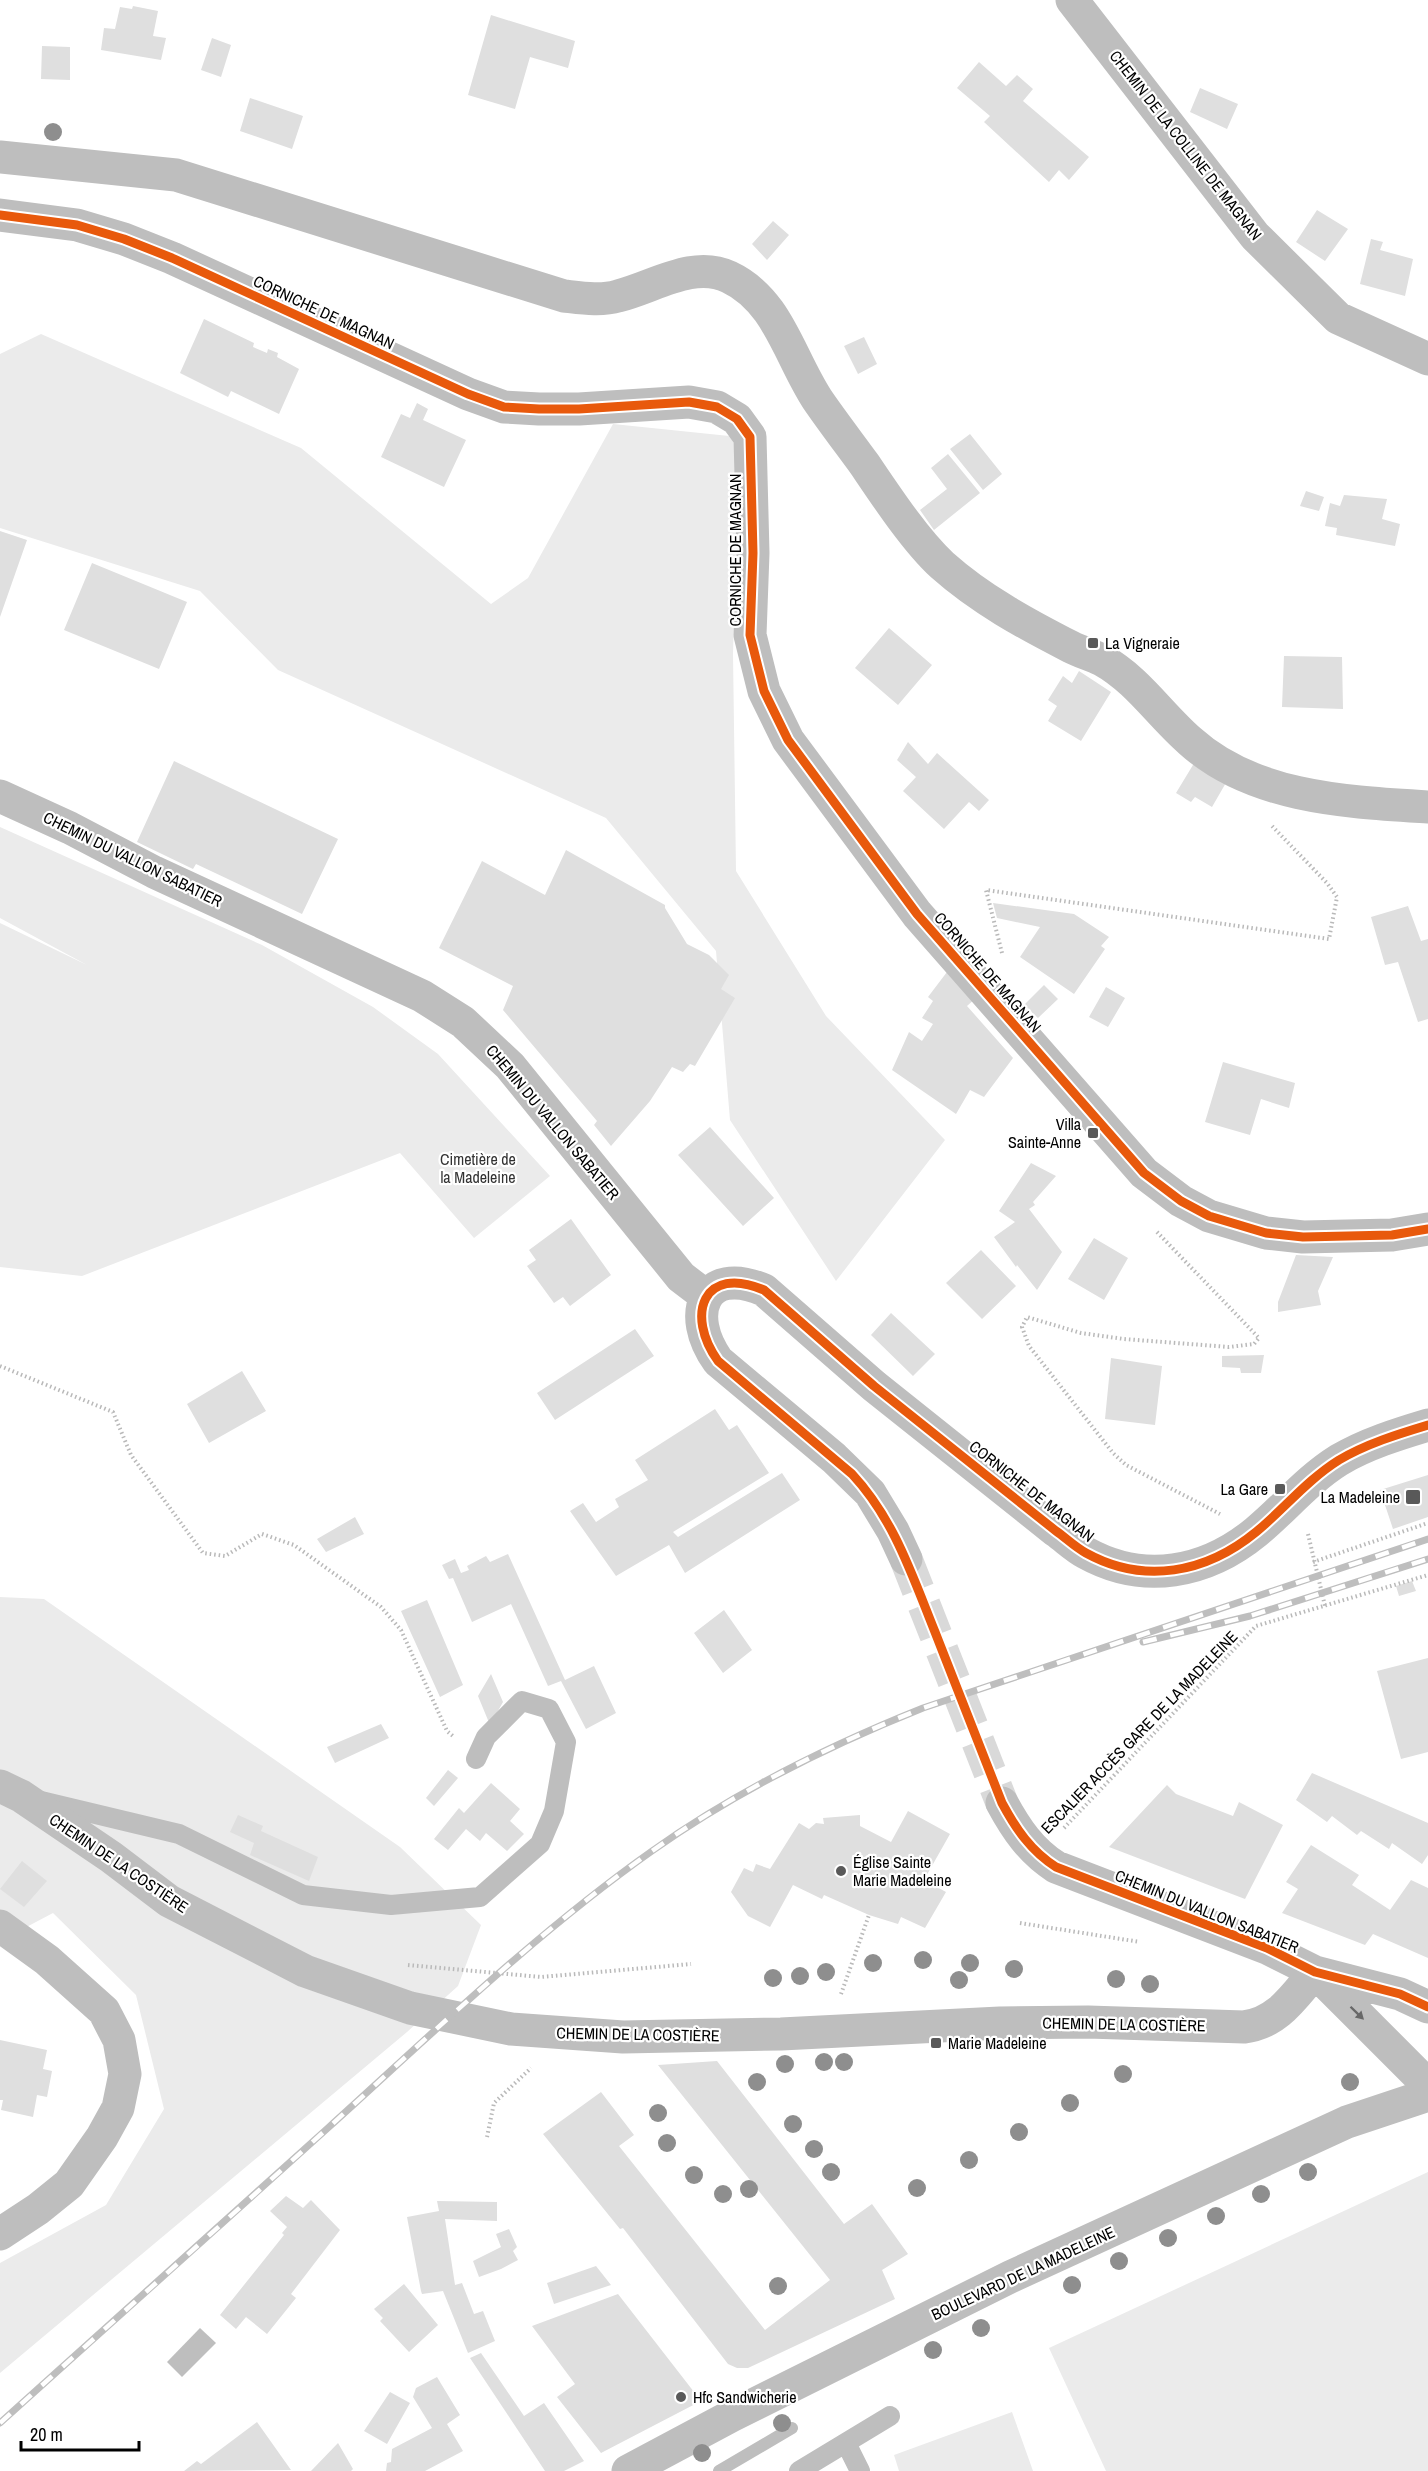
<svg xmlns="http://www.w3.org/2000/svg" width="1428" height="2471" font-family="'Archivo Narrow',sans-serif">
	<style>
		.green { fill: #ebebeb }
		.water { fill: #bebebe }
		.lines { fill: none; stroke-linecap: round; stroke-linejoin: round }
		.stream { stroke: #bebebe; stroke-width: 12 }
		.building { fill: #dfdfdf }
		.minor-tunnel { stroke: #d9d9d9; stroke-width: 33; stroke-dasharray: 33 16; stroke-linecap: butt }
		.path { stroke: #b9b9b9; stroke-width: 4; stroke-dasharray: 1.5 3; stroke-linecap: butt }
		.service { stroke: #bebebe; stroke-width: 20 }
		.minor { stroke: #bebebe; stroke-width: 33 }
		.tertiary { stroke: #bebebe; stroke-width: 33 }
		.rail-casing { stroke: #bebebe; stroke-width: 7 }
		.rail { stroke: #fff; stroke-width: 4.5; stroke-dasharray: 14; stroke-linecap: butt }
		.cycleway-casing { stroke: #fff; stroke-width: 13 }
		.cycleway { stroke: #e8590c; stroke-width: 9 }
		.tree { fill: #8e8e8e }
		.oneway { fill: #686868 }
		.poi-dot { fill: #595959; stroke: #fff; stroke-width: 2 }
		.labels { text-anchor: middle; stroke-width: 4.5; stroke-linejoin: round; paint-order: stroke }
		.street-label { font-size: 16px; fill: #000; stroke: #fff }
		.poi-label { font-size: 16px; fill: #000; stroke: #fff; text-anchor: start }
		.park-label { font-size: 16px; fill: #323232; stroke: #fff }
	</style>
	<rect width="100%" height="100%" fill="#fff"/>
	<path class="green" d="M41,334L301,448L491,604L528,578L613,424L739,437L733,654L736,871L826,1016L945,1140L836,1281L730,1120L716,951L606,818L278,670L200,591L0,528V354Z
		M0,827L262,945L373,1007L438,1054L550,1176L474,1238L400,1153L82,1276L0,1267V923L87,965L0,918Z
		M0,1597L44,1599L400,1847L481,1925L458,1986L407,2032L0,2373V2263L106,2205L164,2109L136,1995L53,1913L0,1941Z
		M1428,2172V2471H1106L1049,2348Z
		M1012,2412L1033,2471H899L894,2455Z"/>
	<path class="water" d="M200,2328L216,2343L182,2377L167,2362Z"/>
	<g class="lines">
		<path class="stream" d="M719,2471L792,2428"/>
	</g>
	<path class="building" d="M133,6L158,11L153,36L166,38L161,60L101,50L104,28L115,29L120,7L132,9Z
		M491,15L575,41L568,68L530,57L515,109L468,95Z
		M212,38L231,45L221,77L201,70Z
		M42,46L70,47V80L41,79Z
		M979,62L1006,86L1017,75L1033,89L1023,101L1089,157L1069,180L1059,170L1049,182L984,122L990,116L957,88Z
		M1200,88L1238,104L1227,129L1190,112Z
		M250,98L303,116L292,149L240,131Z
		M1317,210L1348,229L1325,261L1296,242Z
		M773,221L789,235L767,260L752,244Z
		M1371,239L1383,242L1380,250L1413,259L1405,296L1360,284Z
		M204,319L254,343L253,347L267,353L268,349L278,353L277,357L299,369L279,414L231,391L228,397L180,373Z
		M864,337L877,364L858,374L844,346Z
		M417,403L428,409L423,420L466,440L444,487L381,457L401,414L410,418Z
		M970,434L1002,474L983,490L950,449Z
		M948,454L980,493L934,530L920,510L947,489L931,468Z
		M1306,491L1324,497L1319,511L1300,506Z
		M1344,495L1387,499L1382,519L1400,524L1395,546L1336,535L1337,528L1325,526L1330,503L1340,506Z
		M0,531L27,540L0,617Z
		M92,563L187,602L159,669L64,630Z
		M889,628L932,665L898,705L855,668Z
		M1284,656L1342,657L1343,709L1282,707Z
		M1079,671L1111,692L1081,741L1048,721L1057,706L1048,700L1063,676L1072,683Z
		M908,742L928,764L937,753L989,800L979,811L969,802L944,829L903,791L916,777L897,760Z
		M1196,760L1227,781L1212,807L1195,797L1191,802L1176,793Z
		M174,761L338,839L302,914L196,864L193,869L137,842Z
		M566,850L665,905V908L687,944L709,955L729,975L721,989L735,998L695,1066L690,1064L683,1072L672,1067L650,1101L611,1146L594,1125L597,1121L503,1010L513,986L439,948L482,861L545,895Z
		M993,903L1074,914L1109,937L1101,946L1105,949L1074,994L1020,957L1040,927L997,918Z
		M1408,906L1421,941L1428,939V1019L1418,1022L1398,962L1385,965L1371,917Z
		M950,968L976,998L967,1006L1013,1058L984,1097L970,1090L956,1114L892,1070L909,1032L922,1041L933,1024L922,1018L933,1001L928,997Z
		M1044,985L1058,999L1038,1018L1024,1005Z
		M1106,987L1125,998L1108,1027L1089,1017Z
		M1223,1062L1295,1083L1289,1108L1261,1099L1250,1135L1205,1122Z
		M710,1127L774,1198L743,1226L678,1155Z
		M1031,1163L1056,1176L1033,1202L1035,1205L1029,1209L1062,1252L1037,1290L1017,1265L1016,1267L994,1237L1015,1222L999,1211Z
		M571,1219L611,1275L570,1306L563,1297L554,1303L527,1266L536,1260L529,1250Z
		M1094,1238L1128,1258L1104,1300L1068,1279Z
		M981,1250L1016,1286L982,1319L946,1283Z
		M1296,1255L1333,1257L1318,1291L1321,1305L1278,1312V1302Z
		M891,1313L935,1354L913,1376L871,1335Z
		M635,1329L654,1356L555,1420L537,1393Z
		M1264,1355L1261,1373H1241L1240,1368L1222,1367V1356Z
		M1111,1358L1162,1366L1155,1425L1105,1419Z
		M242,1371L266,1411L209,1443L187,1404Z
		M715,1409L729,1430L737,1425L769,1473L673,1532L678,1537L782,1473L800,1500L685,1573L669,1545L616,1576L570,1511L583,1503L596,1522L619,1507L615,1499L648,1480L635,1460Z
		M1428,1475V1517L1393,1529L1380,1490Z
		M355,1517L364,1534L326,1552L317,1539Z
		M508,1554L565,1680L594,1666L616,1713L586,1729L561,1681L548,1686L511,1604L472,1622L453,1578L449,1579L442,1565L455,1559L461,1573L469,1570L467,1566L486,1556L490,1562Z
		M1412,1581L1416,1591L1399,1596L1396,1586Z
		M427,1600L463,1685L440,1697L401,1611Z
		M724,1610L752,1650L723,1673L694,1633Z
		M1428,1658V1752L1401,1759L1377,1671Z
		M491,1674L503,1702L490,1725L478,1696Z
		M381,1724L389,1738L335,1763L327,1747Z
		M448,1770L458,1778L434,1806L426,1798Z
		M1312,1773L1428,1823V1855L1422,1864L1392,1843L1389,1849L1361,1831L1357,1835L1332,1816L1327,1822L1296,1800Z
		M491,1783L520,1809L510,1821L524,1834L507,1851L486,1833L480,1841L466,1829L448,1850L434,1839L459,1808L464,1813Z
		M1167,1785L1176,1794L1233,1816L1239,1802L1283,1825L1245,1899L1109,1847Z
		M908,1811L950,1834L924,1880L946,1892L925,1928L901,1917L898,1924L869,1915L824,1895L822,1899L793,1885L770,1927L748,1916L731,1892L744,1868L753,1872L756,1864L770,1869L799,1823L809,1829L816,1823L824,1824L823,1818L860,1815V1826L891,1842Z
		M238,1815L263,1826L261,1831L318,1857L309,1881L250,1855L254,1843L230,1832Z
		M1311,1845L1359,1875L1352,1885L1390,1910L1411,1880L1428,1888V1958L1373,1934L1365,1945L1282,1913L1298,1889L1286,1882Z
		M22,1861L47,1881L24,1907L0,1889Z
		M0,2040L47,2050L43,2069L52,2071L47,2097L37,2095L33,2117L1,2110L3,2100H0Z
		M717,2061L844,2224L872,2204L908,2254L882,2270L895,2299L748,2368H737L728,2364L623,2228L620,2229L543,2134L601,2092L634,2135L619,2146L765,2330L830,2280L658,2065Z
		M286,2196L303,2208L311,2200L340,2230L291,2294L296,2298L267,2334L246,2317L236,2329L220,2315L284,2235L282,2233L287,2227L270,2211Z
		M437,2201L497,2202V2221L445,2219L455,2285L462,2283L474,2314L483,2311L495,2341L468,2353L443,2291L422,2294L421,2291L407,2217L439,2211Z
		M509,2229L517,2247L513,2251L518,2260L501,2269L479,2277L473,2261L501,2247L496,2234Z
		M596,2266L611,2285L554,2304L547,2283Z
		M404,2284L438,2325L409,2352L380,2321L383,2318L374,2309Z
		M618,2294L701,2401L601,2453L557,2397L575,2384L532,2326Z
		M481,2353L524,2416L544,2403L584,2461L564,2471H545L470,2358Z
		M437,2377L460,2415L447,2424L463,2451L425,2471H386L387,2463L391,2462L392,2449L432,2428L413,2397L416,2388Z
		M390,2392L410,2403L387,2444L364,2431Z
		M257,2422L291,2470L184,2471L197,2461L201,2464Z
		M338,2443L353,2469L351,2471H311Z"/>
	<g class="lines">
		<path class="minor-tunnel" d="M906,1559L1002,1803"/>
		<path class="path" d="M1002,953L986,890L1329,939L1337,897L1327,883L1272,826
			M1157,1232L1259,1338L1254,1344L1229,1347L1124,1339L1081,1333L1027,1317L1022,1327L1029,1346L1113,1453L1126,1465L1220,1514
			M0,1366L113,1412L131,1455L203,1553L225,1556L262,1534L294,1545L381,1607L401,1630L447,1731L454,1737
			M1308,1534L1325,1606
			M1313,1562L1428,1523
			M1064,1828L1256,1626L1428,1575
			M1020,1923L1140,1942
			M408,1965L541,1977L691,1964
			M841,1994L869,1915
			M487,2137L494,2103L531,2068"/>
		<path class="service" d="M41,1801L179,1834L303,1895L391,1905L480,1897L540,1844L554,1811L566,1742L549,1709L522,1701L486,1737L476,1759
			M846,2443L860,2471
			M799,2471L890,2416"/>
		<path class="minor" d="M1072,0L1255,236L1338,318L1428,359
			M0,157L176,175L564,296C582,298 601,301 618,296C654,287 693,260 729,277C778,300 789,356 817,399C832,421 849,443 865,465C886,496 915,540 942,565C980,599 1026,624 1071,647C1081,652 1092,655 1102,660C1138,680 1159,714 1190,741C1253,798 1347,802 1428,807
			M0,215L77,225L124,239L172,258L468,394L504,407L539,409H579L689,402L717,407L737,419L750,437L753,553L750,635L764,691L788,740L917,914L1144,1173L1181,1201L1209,1216L1266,1233L1303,1237L1392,1235L1428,1229
			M0,796L70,828L154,872L422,996L463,1022L510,1066L681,1277L706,1296
			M906,1559L893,1531L870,1493L834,1458L718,1361C685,1315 703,1264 764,1290L874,1386L1056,1531C1066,1538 1075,1547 1086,1553C1144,1585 1206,1573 1256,1532C1284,1509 1307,1480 1339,1460C1366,1444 1398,1434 1428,1425
			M0,1786L21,1796L111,1857L169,1901L305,1971L410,2008L511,2029L623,2037L781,2034L1000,2023L1088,2022L1244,2027C1278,2023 1294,1996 1315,1972
			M1002,1803C1016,1829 1031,1851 1056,1867L1267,1948L1315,1972L1400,1994L1428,2007
			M0,1926L47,1960L104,2011L119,2040L125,2074L118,2108L102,2137L69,2184L38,2209L0,2234
			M1316,1973L1428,2085"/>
		<path class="tertiary" d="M628,2471L733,2415L1010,2277L1347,2122L1428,2095"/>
		<defs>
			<path id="rail" d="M1143,1642L1250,1616L1428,1559
				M0,2423C110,2324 220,2226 329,2127C434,2032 536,1933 652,1851C735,1792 828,1746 923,1708L1428,1539"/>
		</defs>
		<use href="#rail" class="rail-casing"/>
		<use href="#rail" class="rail"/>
		<defs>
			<path id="cycleway" d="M0,215L77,225L124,239L172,258L468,394L504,407L539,409H579L689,402L717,407L737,419L750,437L753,553L750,635L764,691L788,740L917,914L1144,1173L1181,1201L1209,1216L1266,1233L1303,1237L1392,1235L1428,1229
				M1428,1425C1398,1434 1366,1444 1339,1460C1307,1480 1284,1509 1256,1532C1206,1573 1144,1585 1086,1553C1075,1547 1066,1538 1056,1531L874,1386L764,1290C703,1264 685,1315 718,1361L852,1474C894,1519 912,1575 935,1632C957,1689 980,1746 1002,1803C1016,1829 1031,1851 1056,1867L1267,1948L1315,1972L1400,1994L1428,2007"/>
		</defs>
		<use href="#cycleway" class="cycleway-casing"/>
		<use href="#cycleway" class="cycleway"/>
	</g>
	<g class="tree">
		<circle cx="53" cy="132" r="9"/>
		<circle cx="923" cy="1960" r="9"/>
		<circle cx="873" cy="1963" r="9"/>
		<circle cx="970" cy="1963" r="9"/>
		<circle cx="1014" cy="1969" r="9"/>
		<circle cx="826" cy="1972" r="9"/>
		<circle cx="800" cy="1976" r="9"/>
		<circle cx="773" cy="1978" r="9"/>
		<circle cx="1116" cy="1979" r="9"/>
		<circle cx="959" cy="1980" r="9"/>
		<circle cx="1150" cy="1984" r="9"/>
		<circle cx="824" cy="2062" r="9"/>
		<circle cx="844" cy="2062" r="9"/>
		<circle cx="785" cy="2064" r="9"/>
		<circle cx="1123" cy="2074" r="9"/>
		<circle cx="757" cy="2082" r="9"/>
		<circle cx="1350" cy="2082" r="9"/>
		<circle cx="1070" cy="2103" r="9"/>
		<circle cx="658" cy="2113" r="9"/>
		<circle cx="793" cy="2124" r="9"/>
		<circle cx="1019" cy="2132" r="9"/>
		<circle cx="667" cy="2143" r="9"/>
		<circle cx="814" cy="2149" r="9"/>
		<circle cx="969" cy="2160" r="9"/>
		<circle cx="831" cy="2172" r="9"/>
		<circle cx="1308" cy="2172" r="9"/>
		<circle cx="694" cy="2175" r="9"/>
		<circle cx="917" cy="2188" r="9"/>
		<circle cx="749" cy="2189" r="9"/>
		<circle cx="723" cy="2194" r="9"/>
		<circle cx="1261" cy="2194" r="9"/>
		<circle cx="1216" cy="2216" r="9"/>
		<circle cx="1168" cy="2238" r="9"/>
		<circle cx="1119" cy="2261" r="9"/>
		<circle cx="1072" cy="2285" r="9"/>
		<circle cx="778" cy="2286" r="9"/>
		<circle cx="981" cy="2328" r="9"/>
		<circle cx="933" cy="2350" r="9"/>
		<circle cx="782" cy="2423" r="9"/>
		<circle cx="702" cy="2453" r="9"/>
	</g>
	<defs><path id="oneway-solid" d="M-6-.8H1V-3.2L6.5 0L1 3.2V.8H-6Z" transform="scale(1.5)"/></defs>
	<use class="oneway" href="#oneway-solid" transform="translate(1357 2013) rotate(44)"/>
	<g class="poi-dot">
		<rect x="1087" y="637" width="12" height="12" rx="3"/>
		<rect x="1087" y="1127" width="12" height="12" rx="3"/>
		<rect x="1274" y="1483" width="12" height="12" rx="3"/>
		<rect x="1405" y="1489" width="16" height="16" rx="3"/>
		<circle cx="841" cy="1871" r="6"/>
		<rect x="930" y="2037" width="12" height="12" rx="3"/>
		<circle cx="681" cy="2397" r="6"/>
	</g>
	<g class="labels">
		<g class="street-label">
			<text transform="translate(1186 145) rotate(52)" y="6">CHEMIN DE LA COLLINE DE MAGNAN</text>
			<text transform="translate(324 312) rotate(25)" y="6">CORNICHE DE MAGNAN</text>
			<text transform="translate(735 550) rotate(-90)" y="6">CORNICHE DE MAGNAN</text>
			<text transform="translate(133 859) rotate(26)" y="6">CHEMIN DU VALLON SABATIER</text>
			<text transform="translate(988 972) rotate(49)" y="6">CORNICHE DE MAGNAN</text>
			<text transform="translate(553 1122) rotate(50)" y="6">CHEMIN DU VALLON SABATIER</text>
			<text transform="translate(1032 1491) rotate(38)" y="6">CORNICHE DE MAGNAN</text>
			<text transform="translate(1139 1732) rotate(-46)" y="6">ESCALIER ACCÈS GARE DE LA MADELEINE</text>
			<text transform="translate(119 1863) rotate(34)" y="6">CHEMIN DE LA COSTIÈRE</text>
			<text transform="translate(1207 1911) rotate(22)" y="6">CHEMIN DU VALLON SABATIER</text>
			<text transform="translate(1124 2024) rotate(1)" y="6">CHEMIN DE LA COSTIÈRE</text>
			<text transform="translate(638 2034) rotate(1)" y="6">CHEMIN DE LA COSTIÈRE</text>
			<text transform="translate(1023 2273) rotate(-25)" y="6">BOULEVARD DE LA MADELEINE</text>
		</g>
		<g class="poi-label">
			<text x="1105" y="649">La Vigneraie</text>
			<text x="1081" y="1130" text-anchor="end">Villa<tspan x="1081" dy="18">Sainte-Anne</tspan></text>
			<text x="1268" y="1495" text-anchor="end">La Gare</text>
			<text x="1400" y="1503" text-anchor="end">La Madeleine</text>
			<text x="853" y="1868">Église Sainte<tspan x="853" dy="18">Marie Madeleine</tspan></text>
			<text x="948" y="2049">Marie Madeleine</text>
			<text x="693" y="2403">Hfc Sandwicherie</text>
		</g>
		<g class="park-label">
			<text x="478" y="1165">Cimetière de<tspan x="478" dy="18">la Madeleine</tspan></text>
		</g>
	</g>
	<path d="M21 2441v9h118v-9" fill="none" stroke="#000000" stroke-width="3"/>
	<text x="30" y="2441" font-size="18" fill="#000000" stroke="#ffffff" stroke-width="4.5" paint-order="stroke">20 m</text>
</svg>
